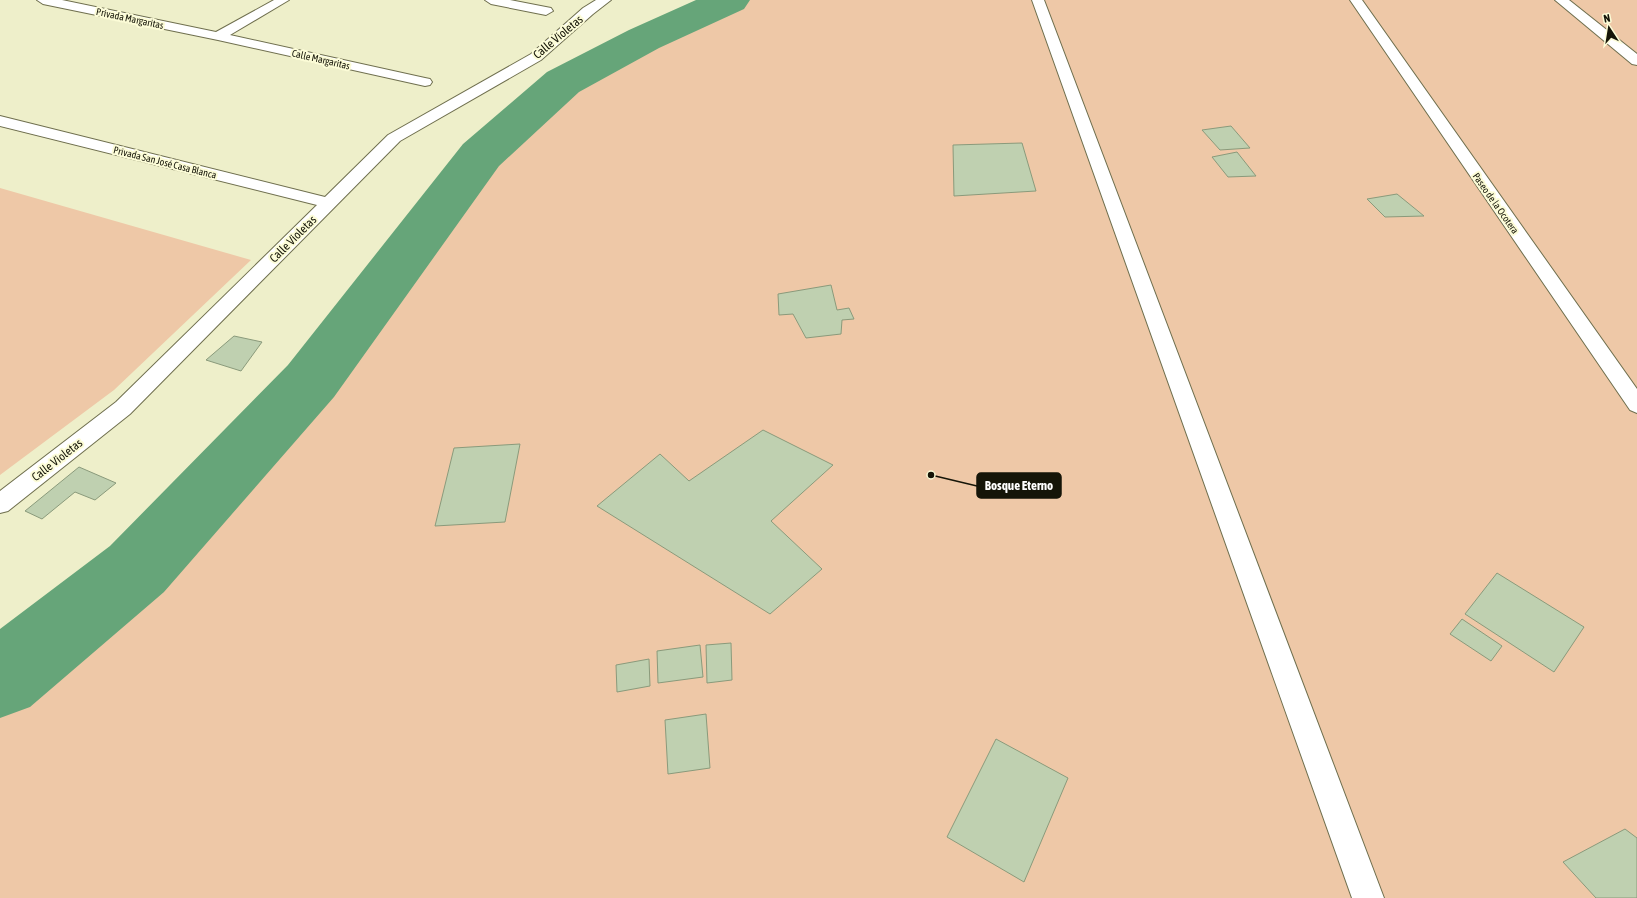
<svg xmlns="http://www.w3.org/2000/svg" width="1637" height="898" font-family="'Asap Condensed',sans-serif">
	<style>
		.green { fill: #eec8a7 }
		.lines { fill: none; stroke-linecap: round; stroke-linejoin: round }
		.river { fill: #66a579; fill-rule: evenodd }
		.building { fill: #bfd0b0; stroke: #8a9a7b }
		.minor-casing { stroke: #6f6f4e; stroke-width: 2 }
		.minor { fill: #fff; fill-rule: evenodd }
		.labels { text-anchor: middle; stroke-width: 4; stroke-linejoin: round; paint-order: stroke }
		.far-street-label { font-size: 10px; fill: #151508; stroke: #fcfcd7 }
		.street-label { font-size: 12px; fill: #151508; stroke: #fcfcd7 }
		.leader { fill: none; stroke: #151508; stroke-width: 1.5 }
		.callout-dot { fill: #151508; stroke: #fcfcd7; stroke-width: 1.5 }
		.callout { fill: #151508; stroke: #151508; stroke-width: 1.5 }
		.callout-label { font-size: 13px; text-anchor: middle; font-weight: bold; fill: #fff }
	</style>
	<rect width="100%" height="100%" fill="#eeefca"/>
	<path class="green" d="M730,0H1637V898H0V679L137,569L311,381L481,155L563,82L644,39Z
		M0,188L251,260L114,390L0,475Z"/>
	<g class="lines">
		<path class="river" d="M696,0H750L744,9L659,48L579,92L499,166L334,397L164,592L30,707L0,718V629L110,546L288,365L463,144L547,72L629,30Z"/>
	</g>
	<path class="building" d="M1231,126L1250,148L1220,150L1202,130Z
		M1022,143L1036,191L954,196L953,145Z
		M1237,152L1256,176L1228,177L1212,157Z
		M1397,194L1424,216L1385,217L1367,199Z
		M831,285L837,310L849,308L854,319L842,320L841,334L806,338L793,314L779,315L778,294Z
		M234,336L262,342L241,371L206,360Z
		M763,430L833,465L771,521L822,569L770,614L597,506L660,454L689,481Z
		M520,444L505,522L435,526L454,448Z
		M79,467L116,483L95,500L75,492L42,519L25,511Z
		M1497,573L1584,627L1554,672L1465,614Z
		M1462,619L1502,646L1491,661L1450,634Z
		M731,643L732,680L707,683L706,645Z
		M700,645L703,677L658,683L657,651Z
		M649,659L650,686L617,692L616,665Z
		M706,714L710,768L668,774L665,720Z
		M996,739L1068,778L1024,882L947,837Z
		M1625,829L1637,838V898H1596L1563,862Z"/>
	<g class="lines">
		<defs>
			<path id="minor" d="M37,0H62L216,32L274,0H289L230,35L425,78L430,79L432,82L430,85L425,86L218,40L43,4Z
				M485,0H510L551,8L553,11L546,15L491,4Z
				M596,0H611L593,14L541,60L400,141L130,414L8,511L0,513V491L116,402L317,205L0,126V116L325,197L388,135L531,54L583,8Z
				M1032,0H1044L1384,898H1352Z
				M1350,0H1362L1637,389V413L1630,410Z
				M1555,0H1569L1637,54V65L1632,64Z"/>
		</defs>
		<use href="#minor" class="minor-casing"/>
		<use href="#minor" class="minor"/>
	</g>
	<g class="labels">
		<g class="far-street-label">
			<text transform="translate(130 18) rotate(12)" y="4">Privada Margaritas</text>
			<text transform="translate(321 59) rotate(13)" y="4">Calle Margaritas</text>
			<text transform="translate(165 162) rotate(14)" y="4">Privada San José Casa Blanca</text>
			<text transform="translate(1496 203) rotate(55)" y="4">Paseo de la Ocotera</text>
		</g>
		<g class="street-label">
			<text transform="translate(558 37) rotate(-40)" y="4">Calle Violetas</text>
			<text transform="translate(293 239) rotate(-45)" y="4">Calle Violetas</text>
			<text transform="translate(57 460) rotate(-38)" y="4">Calle Violetas</text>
		</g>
	</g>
	<path class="leader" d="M931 475L977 486"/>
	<circle class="callout-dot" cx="931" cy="475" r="4"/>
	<rect class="callout" x="977" y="473" width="84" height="25" rx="4"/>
	<g class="callout-label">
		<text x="1019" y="490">Bosque Eterno</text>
	</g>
	<g transform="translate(1609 28) rotate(348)" stroke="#fcfcd7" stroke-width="3" paint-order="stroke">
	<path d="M0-3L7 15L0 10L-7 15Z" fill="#151508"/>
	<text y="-6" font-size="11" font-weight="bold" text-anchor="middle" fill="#151508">N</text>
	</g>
</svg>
